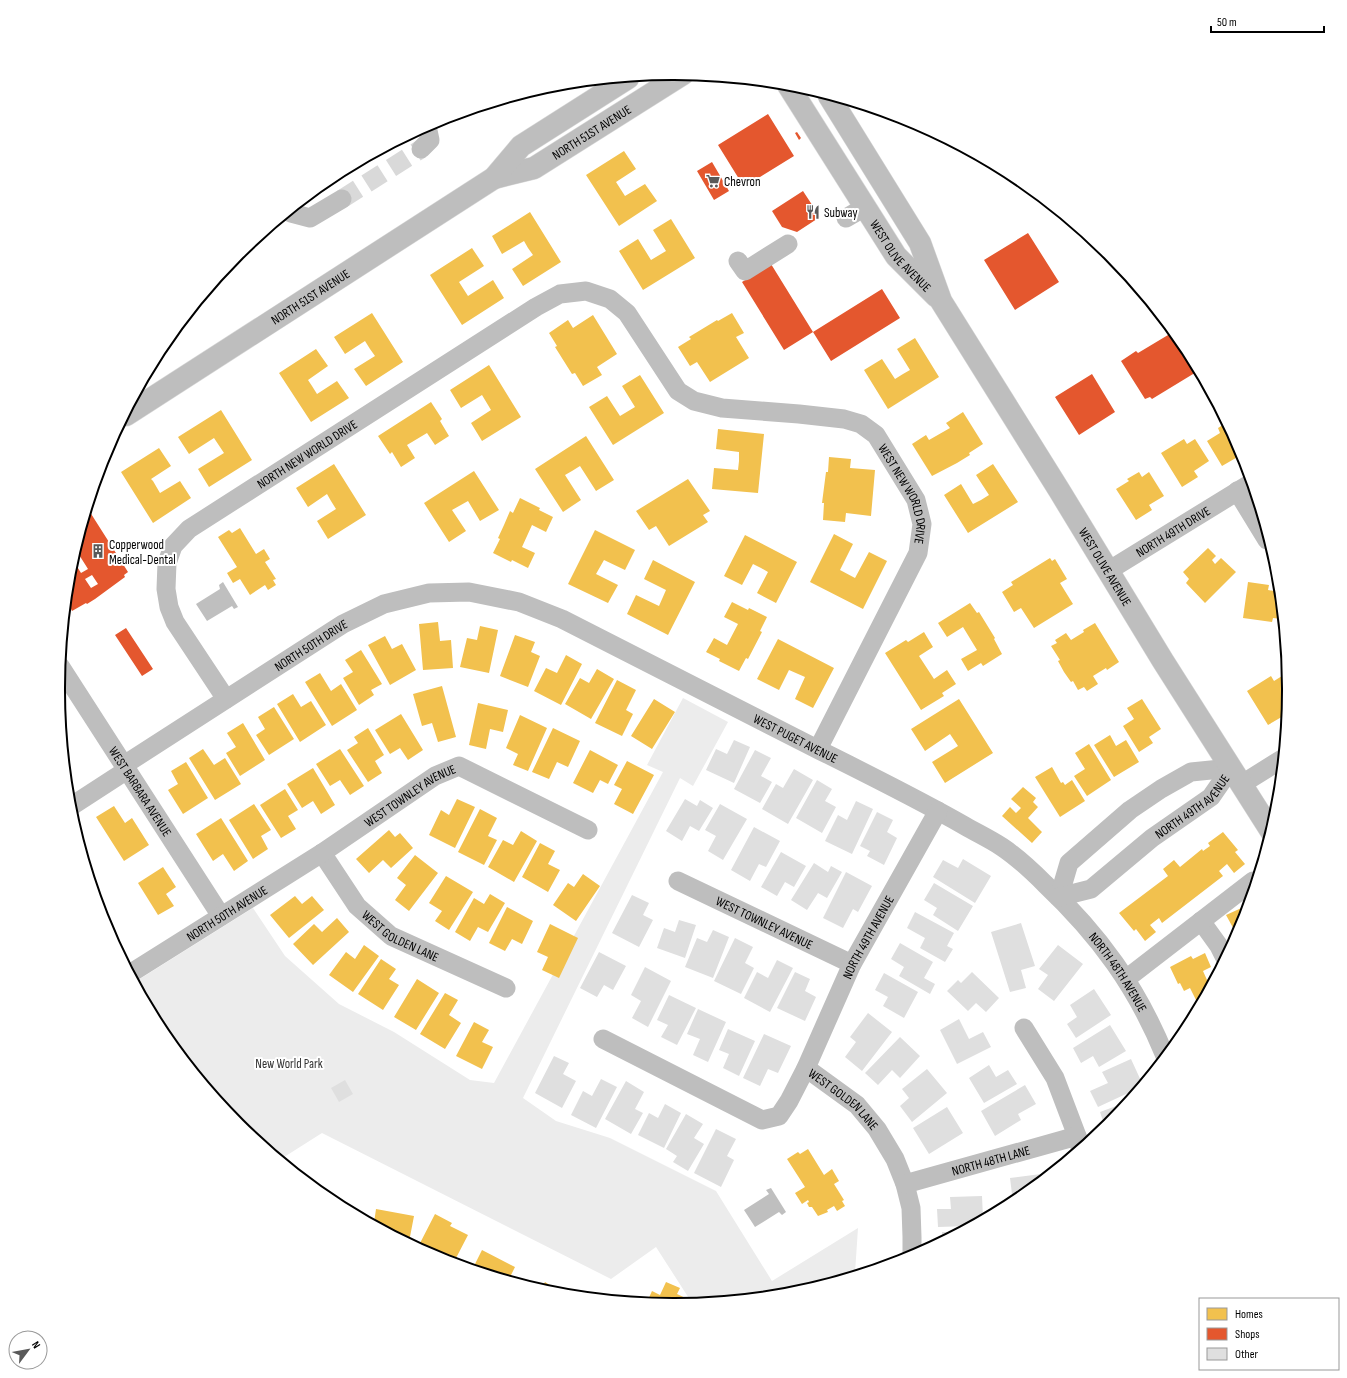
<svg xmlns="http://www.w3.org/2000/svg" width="1347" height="1378" font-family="'Sofia Sans Condensed',sans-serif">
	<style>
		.green { fill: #ececec }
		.water { fill: #bfbfbf }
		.homes { fill: #f2c14e }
		.shops { fill: #e4572e; fill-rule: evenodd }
		.building { fill: #dfdfdf }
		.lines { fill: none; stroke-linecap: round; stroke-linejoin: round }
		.minor-tunnel { stroke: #d9d9d9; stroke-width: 19; stroke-dasharray: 19 10; stroke-linecap: butt }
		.major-casing { stroke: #dbdbdb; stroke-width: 23 }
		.minor { stroke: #bebebe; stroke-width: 19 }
		.major { stroke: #bebebe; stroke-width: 22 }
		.labels { text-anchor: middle; stroke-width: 4; stroke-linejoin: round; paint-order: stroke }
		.street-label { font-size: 13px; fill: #000; stroke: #fff }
		.poi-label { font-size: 13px; fill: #000; stroke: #fff; text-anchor: start }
		.park-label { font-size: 13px; fill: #333; stroke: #fff }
		.rim { fill: none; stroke: #000; stroke-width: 2 }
	</style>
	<rect width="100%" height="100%" fill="#fff"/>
	<path class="green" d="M683,698L728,722L693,786L680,778L523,1098L556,1121L610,1138L716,1191L772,1281L858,1228L855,1273L856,1274L793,1293L692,1303L656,1247L611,1279L322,1133L281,1159L238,1124L162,1031L135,982L253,908L285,956L339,1004L394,1032L470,1080L494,1083L663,772L647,765Z"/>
	<path class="water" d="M223,582L238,607L234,609L232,606L207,621L196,604L220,589L219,585Z
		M771,1188L786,1212L782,1215L779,1212L755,1227L744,1210L769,1194L766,1190Z"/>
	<path class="homes" d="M624,151L636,169L616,182L625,196L645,184L657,201L619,226L586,175Z
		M530,212L561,262L523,286L512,269L533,255L528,248L524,241L502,254L492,236Z
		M671,219L695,258L643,290L619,251L638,239L651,260L666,251L653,230Z
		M472,248L484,266L459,282L468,296L493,280L504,298L462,325L430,275Z
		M372,313L403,362L366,386L354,369L375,356L370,349L365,341L345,354L334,337Z
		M732,313L744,333L736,337L749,358L710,382L697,362L690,366L678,347L691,339L689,337L717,320L718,321Z
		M593,315L617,354L597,367L602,375L583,386L575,373L572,374L555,347L557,346L549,333L568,320L573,328Z
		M915,338L939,377L888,409L864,370L882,359L895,379L903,374L910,370L897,349Z
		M316,349L328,366L308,380L312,386L317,394L337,381L349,398L311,422L279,373Z
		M489,365L521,417L482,441L471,423L491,410L482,395L461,408L450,390Z
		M640,375L664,413L613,445L589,407L607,396L620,416L635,407L622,386Z
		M431,402L442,419L440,421L449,436L435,445L427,433L407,445L415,458L401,467L392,452L390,454L378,436Z
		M221,410L252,460L209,487L198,469L224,453L214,438L189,454L178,437Z
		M963,412L983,444L969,453L970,455L957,463L932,476L912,444L926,435L929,440L950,428L946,423Z
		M1226,423L1240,450L1239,451L1241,455L1222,466L1207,441L1220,433L1218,428Z
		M718,429L764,434L758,493L712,489L714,468L738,470L739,461V452L716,449Z
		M586,436L614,480L596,491L580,466L572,471L565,475L581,500L563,512L535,469Z
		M1184,439L1187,444L1195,439L1209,461L1194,471L1198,477L1182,487L1161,453Z
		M159,448L171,466L151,479L153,481L160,493L180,481L191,498L153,523L121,472Z
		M829,457L851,459L850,468L875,470L871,516L846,513L845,522L823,520L824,503H822L826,472H828Z
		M334,464L366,515L328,539L317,521L336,509L331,501L327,494L308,507L296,488Z
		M993,464L1018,502L968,533L944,495L961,484L973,504L981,500L989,495L976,475Z
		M474,471L499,510L480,521L468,501L452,510L466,531L449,542L424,503Z
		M1139,472L1142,477L1149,472L1164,496L1149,505L1152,510L1136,520L1116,489L1129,481L1127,479Z
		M688,479L710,511L703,515L708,522L669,546L656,526L649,530L636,511Z
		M520,498L540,508L539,510L553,517L546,532L532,525L522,547L535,553L528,568L512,560L511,562L493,553L500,539L498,538L504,525L510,511L513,513Z
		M240,528L256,554L264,549L270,559L265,562L276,579L273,580L276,585L268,590L265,585L250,595L240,579L233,583L227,573L237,567L218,537L229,530L232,533Z
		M595,530L635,550L625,570L604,560L596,574L618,585L608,603L568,584Z
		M834,534L853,544L840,570L855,578L869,552L887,561L863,609L810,582Z
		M745,535L797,562L776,603L757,593L768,572L761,568L753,564L742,585L724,576Z
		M1208,548L1216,556L1212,560L1215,564L1221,558L1236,572L1205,603L1186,583L1189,579L1183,572Z
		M1050,558L1052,561L1055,559L1067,579L1060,583L1073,604L1034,628L1021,608L1014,612L1002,592L1013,585L1011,582Z
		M653,560L695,582L668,635L627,614L636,595L659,606L666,590L644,579Z
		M1248,582L1269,585L1268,590L1279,592L1282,619L1273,618L1272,622L1243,618Z
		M732,602L748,610L749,608L767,617L760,631L762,632L748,659L746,658L739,671L719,661L720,659L706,652L714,638L727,645L738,624L724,617Z
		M970,603L977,613L979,612L995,638L994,639L1002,654L983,666L981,663L968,671L961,659L977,650L963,627L947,637L938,623Z
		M438,622L440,641L451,640L453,668L423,670L419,624Z
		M1095,623L1119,662L1107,670L1106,668L1093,676L1098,684L1087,691L1084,687L1078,690L1073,681L1071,682L1064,672L1058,661L1060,660L1051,646L1057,643L1055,640L1066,633L1071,640L1084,632L1083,630Z
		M480,626L498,630L489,673L460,667L467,638L477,640Z
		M924,632L933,647L919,656L934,679L947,670L956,684L942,693L944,696L921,710L885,653L906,640L908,642Z
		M515,635L535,642L531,652L540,656L528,687L500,676Z
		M385,636L392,649L402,644L416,670L390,685L368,645Z
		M778,639L834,668L813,708L795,699L805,677L789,670L779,690L757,679Z
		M361,650L382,684L371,690L374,695L359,705L343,678L353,672L345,660Z
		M566,655L582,664L561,705L534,691L546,668L557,673Z
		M597,669L614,679L591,719L565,704L580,678L589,683Z
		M320,673L331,691L341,684L357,710L332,726L305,682Z
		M1271,676L1274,681L1282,676L1289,689L1287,705L1281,708L1285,715L1268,725L1247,691Z
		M617,680L636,690L626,710L633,714L622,736L595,723Z
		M442,686L456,737L438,742L432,723L422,726L413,694Z
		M293,694L301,707L311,701L326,725L300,742L277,704Z
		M654,699L675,712L652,749L631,736Z
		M959,699L993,753L945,783L932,762L958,746L950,734L925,751L911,729Z
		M1142,699L1161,729L1149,737L1153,743L1139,752L1123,726L1134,719L1127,708Z
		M478,703L508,710L503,732L490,729L486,749L469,745Z
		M274,707L294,739L269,755L256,735L265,729L258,717Z
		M401,714L423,750L408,760L400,748L390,754L375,730Z
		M520,715L547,728L528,771L513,765L518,754L506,748Z
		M243,723L265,760L240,776L226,753L236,747L227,733Z
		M368,728L384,755L375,761L382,773L368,782L347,750L358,743L354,737Z
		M553,728L580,741L568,767L557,762L549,779L532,772Z
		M1110,735L1116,746L1126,740L1139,762L1114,777L1094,745Z
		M1089,744L1111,780L1087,796L1074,776L1085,769L1075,753Z
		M203,749L214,765L225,758L241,784L215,800L189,758Z
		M340,749L364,786L350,795L340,780L330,786L316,764Z
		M590,750L618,765L608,784L600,780L593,793L573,783Z
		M627,761L654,775L633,814L614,804L622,789L614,785Z
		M186,762L208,798L183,814L168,790L178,784L171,771Z
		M1052,767L1061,783L1063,782L1065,785L1072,780L1085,801L1060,817L1035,777Z
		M313,768L335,805L321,814L313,801L302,808L287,784Z
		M1023,787L1036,798L1033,802L1038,807L1028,818L1042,832L1032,843L1002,816L1010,807L1016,813L1021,808L1011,799Z
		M285,789L298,810L288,816L296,829L281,838L260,805Z
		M457,799L475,807L455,848L429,835L441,810L449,815Z
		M254,804L271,830L261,836L268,849L253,859L229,820Z
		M114,806L125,823L132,818L149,845L124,861L96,817Z
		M480,809L497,818L488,836L497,840L484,865L458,852Z
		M221,818L248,861L234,871L223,854L213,861L196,834Z
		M389,830L395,837L400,833L413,848L391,868L383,860L369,873L356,859Z
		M521,831L537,841L514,882L488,867L503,840L513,845Z
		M1223,832L1238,850L1235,852L1245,864L1234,873L1227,864L1219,871L1223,876L1162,923L1159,918L1150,925L1156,932L1145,941L1136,929L1134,931L1119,913L1168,876L1163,869L1174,860L1180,867L1202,849L1203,851L1210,846L1208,843Z
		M540,843L555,851L548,864L560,870L548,892L522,877Z
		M415,855L438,873L409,911L395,900L406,885L397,878Z
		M163,867L176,887L166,894L174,906L158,915L138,883Z
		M583,874L600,886L576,921L553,905L568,883L574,887Z
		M446,876L473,892L449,930L435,921L442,911L429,903Z
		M490,894L505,903L488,932L478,927L470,941L455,932L474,898L484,904Z
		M295,896L302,904L312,896L324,910L289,938L270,915Z
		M1248,905L1242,925L1237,935L1226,915Z
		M507,907L533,921L522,944L512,939L505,951L489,943Z
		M337,918L349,932L313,965L293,944L314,924L322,932Z
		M550,924L578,938L559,978L542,970L548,957L537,952Z
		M364,945L379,956L353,992L329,975L346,952L355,959Z
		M1205,953L1211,967L1203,971L1207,980L1212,977L1213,979L1199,1006L1190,988L1184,991L1180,983L1178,984L1170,967L1191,956L1193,959Z
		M381,959L396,969L389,979L399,985L383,1010L358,994Z
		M417,979L439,993L416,1030L394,1017Z
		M445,993L458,1000L449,1015L461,1023L445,1049L420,1034Z
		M474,1022L489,1030L482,1042L493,1047L482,1069L456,1056Z
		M808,1149L824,1175L832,1169L839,1181L834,1184L844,1200L842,1201L845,1206L837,1211L834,1206L827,1210L828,1212L818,1216L812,1207H809L807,1203L809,1202L808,1200L802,1204L795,1193L805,1187L787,1159L798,1152L800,1154Z
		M376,1209L414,1216L409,1242L374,1223Z
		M435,1214L452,1223L450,1226L468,1235L455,1260L462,1265L438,1258L418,1247Z
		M482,1250L515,1267L509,1279L473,1268Z
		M529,1282L539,1288H538L527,1285Z
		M545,1282L558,1290L556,1293L541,1289Z
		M666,1282L680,1288L677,1294L694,1302L673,1304L647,1302L652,1291L660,1295Z"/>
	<path class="shops" d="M768,114L794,156L744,187L718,145Z
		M797,132L801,138L799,140L795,133Z
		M712,162L729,191L714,200L697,171Z
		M803,191L820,217L797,232L782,227L772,211Z
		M1028,233L1059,282L1015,310L984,260Z
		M771,264L813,332L784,350L742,282Z
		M882,289L900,318L831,361L813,332Z
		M1173,332L1185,347L1198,371L1152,399L1150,397L1145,399L1121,361L1136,351L1138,353Z
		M1092,374L1115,412L1079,435L1055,397Z
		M88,509L128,572L124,575L125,577L95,599L87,604L86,603L72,611L71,609L66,612L70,569L73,560L81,573L88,569L76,550ZM92,575L98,584L91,588L85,579Z
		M75,550L78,555L73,559Z
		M126,628L153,669L142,676L115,635Z"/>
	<path class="building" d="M734,740L750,747L734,783L706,770L716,749L727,754Z
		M755,750L771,758L761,776L772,782L760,803L734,789Z
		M794,769L813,780L788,824L762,809L776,784L783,788Z
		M817,780L832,789L825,801L836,807L822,833L796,818Z
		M685,799L697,806L700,800L713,808L699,831L690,826L682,841L666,831Z
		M856,801L873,809L852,854L825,841L838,815L847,820Z
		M720,804L747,819L723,860L708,851L716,836L705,830Z
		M877,812L893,820L887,832L897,838L884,865L867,856L870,851L860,846Z
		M754,827L780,841L766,867L759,864L750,881L731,870Z
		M781,852L806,866L794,887L785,882L777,896L761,887Z
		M963,859L991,876L975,903L933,877L943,860L958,868Z
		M814,863L828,872L831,866L842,872L827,898L818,893L807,910L791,900Z
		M846,872L872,886L858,912L853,909L843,928L823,918Z
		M934,883L973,906L958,931L933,915L937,908L924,900Z
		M632,895L649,903L643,915L653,920L639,947L612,933Z
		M915,912L954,933L947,946L953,949L945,962L920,948L925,938L907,928Z
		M679,920L696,925L685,958L657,948L664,928L675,932Z
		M1021,923L1035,966L1021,970L1026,988L1010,992L991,932Z
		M713,930L729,937L713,978L685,967L697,938L707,942Z
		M735,938L753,947L745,963L754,968L741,994L714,981Z
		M900,943L933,962L924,978L935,984L930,994L899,976L904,967L891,959Z
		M1058,945L1083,964L1054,1001L1038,989L1048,975L1039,969Z
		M599,952L626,966L613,990L604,985L597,997L580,988Z
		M777,960L793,968L770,1012L744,998L757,972L768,978Z
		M645,967L671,981L648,1027L632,1018L641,1001L631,995Z
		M795,972L810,979L805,991L816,997L805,1021L777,1008Z
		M972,972L999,998L986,1012L976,1003L968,1011L947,991L958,980L961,983Z
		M884,973L918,992L904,1018L883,1006L888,997L875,990Z
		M1094,989L1111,1015L1076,1038L1067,1024L1077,1017L1070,1005Z
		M669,995L696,1008L677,1045L661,1037L668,1025L657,1020Z
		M698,1009L726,1022L708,1062L693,1055L700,1039L687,1034Z
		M868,1013L892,1032L862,1071L845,1057L856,1042L850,1037Z
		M959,1019L969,1039L983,1032L991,1047L957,1064L940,1030Z
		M1110,1025L1126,1051L1099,1067L1093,1056L1081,1063L1073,1048Z
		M728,1029L755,1041L739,1076L723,1068L729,1054L719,1050Z
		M764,1034L791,1046L778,1073L768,1069L760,1086L743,1078Z
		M900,1037L920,1056L900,1078L892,1070L878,1085L865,1073Z
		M554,1056L569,1063L563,1074L576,1081L562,1108L535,1093Z
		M1131,1059L1142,1083L1139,1088L1098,1107L1090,1091L1108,1083L1102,1072Z
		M989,1065L996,1077L1008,1070L1017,1084L984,1103L969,1078Z
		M927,1069L947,1093L912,1122L900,1106L909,1098L902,1089Z
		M601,1079L617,1087L596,1128L571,1115L583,1091L592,1096Z
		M345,1080L353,1094L339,1102L331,1088Z
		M626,1081L644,1092L635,1109L643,1113L631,1134L605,1119Z
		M1025,1085L1036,1104L1018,1114L1021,1120L995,1136L981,1111Z
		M1127,1102L1109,1124L1105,1127L1100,1112Z
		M665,1104L681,1113L664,1148L638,1135L649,1113L658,1118Z
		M947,1107L963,1133L929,1154L913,1128Z
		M686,1114L703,1124L694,1138L704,1144L688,1171L673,1162L677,1156L666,1149Z
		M716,1129L736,1139L727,1156L734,1160L721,1187L694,1173Z
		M1041,1174V1179L1013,1202L1010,1178Z
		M982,1196L983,1218L968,1226L938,1227L937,1209H951L950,1197Z
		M942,1232H957L942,1240Z"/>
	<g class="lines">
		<path class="minor-tunnel" d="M342,199L421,149"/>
		<defs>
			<g id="major">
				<path id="s12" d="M788,85L896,256L936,296"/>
				<path id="s13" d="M829,96L920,243L941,301L1059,490L1163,661L1271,831"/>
				<path id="s14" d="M494,178L534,168L683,74"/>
				<path id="s15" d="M126,415L494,178L521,146L628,78"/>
			</g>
		</defs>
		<use href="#major" class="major-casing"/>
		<g class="minor">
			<path d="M421,149L430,140L427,126"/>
			<path d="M291,213L310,218L342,199"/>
			<path d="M846,218L865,207"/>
			<path d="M738,261L745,271L788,244"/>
			<path d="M1237,491L1267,540"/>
			<path id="s1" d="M1108,571L1251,483"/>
			<path id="s2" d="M60,666L221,916"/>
			<path id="s3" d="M226,699L175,622L169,607L166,589L167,563L173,546L189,529L536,307L560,294L586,291L610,299L627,313L678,391L694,401L722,408L799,414L844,419L861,424L876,435L916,500L922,524L918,553L818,749"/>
			<path id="s4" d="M124,765L343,624L384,604L429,593L469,592L519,602L562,619C646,662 731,705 815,748C865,773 916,798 965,826C977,833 990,839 1002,847C1017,857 1032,871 1045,884C1099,935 1137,987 1165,1056"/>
			<path d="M1242,784L1282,759"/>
			<path d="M70,807L127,770"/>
			<path id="s5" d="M322,853L357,906L391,936L506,988"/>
			<path id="s6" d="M678,881L852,964"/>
			<path d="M1059,897L1069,863L1130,810L1161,789L1191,772L1231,768"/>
			<path id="s7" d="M1059,897L1091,889L1152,838L1211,797L1231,768"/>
			<path d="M1201,921L1219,946L1225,958"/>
			<path id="s8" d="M131,973L322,853L435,776L459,766L588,830"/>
			<path d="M1126,979L1253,881"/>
			<path d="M1024,1028L1055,1078L1077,1136L1080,1147"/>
			<path id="s9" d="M603,1039L762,1120L779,1116L789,1101L806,1068L852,964L938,811"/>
			<path id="s10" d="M806,1068L857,1105L877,1129L895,1159L905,1184L911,1208L912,1237V1256"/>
			<path id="s11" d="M905,1184L1077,1136"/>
		</g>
		<use href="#major" class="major"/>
	</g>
	<defs>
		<symbol id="supermarket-bare" viewBox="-9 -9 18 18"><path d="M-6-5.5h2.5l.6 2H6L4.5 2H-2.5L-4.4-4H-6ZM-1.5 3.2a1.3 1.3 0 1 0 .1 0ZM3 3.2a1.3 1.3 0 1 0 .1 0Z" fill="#595959" stroke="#fff" stroke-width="2.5" paint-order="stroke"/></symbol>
		<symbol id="restaurant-bare" viewBox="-9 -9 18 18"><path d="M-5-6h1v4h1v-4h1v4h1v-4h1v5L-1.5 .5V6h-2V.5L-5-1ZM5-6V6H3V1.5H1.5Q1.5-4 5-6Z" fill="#595959" stroke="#fff" stroke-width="2.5" paint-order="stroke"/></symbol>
		<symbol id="building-bare" viewBox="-9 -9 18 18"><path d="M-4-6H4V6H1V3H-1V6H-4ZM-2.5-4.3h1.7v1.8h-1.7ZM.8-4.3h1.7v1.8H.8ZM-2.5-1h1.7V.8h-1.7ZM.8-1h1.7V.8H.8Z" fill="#595959" stroke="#fff" stroke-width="2.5" paint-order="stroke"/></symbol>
	</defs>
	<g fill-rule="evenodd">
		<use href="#supermarket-bare" x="703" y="171" width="20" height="20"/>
		<use href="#restaurant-bare" x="803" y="202" width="20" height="20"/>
		<use href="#building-bare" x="88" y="541" width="20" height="20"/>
	</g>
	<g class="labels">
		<g class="street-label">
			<text dy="5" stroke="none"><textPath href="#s14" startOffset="109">NORTH 51ST AVENUE</textPath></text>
			<text dy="5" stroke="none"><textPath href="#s12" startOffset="205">WEST OLIVE AVENUE</textPath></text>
			<text dy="5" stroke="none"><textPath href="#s15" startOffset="219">NORTH 51ST AVENUE</textPath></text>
			<text dy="5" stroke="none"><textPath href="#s3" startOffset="334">NORTH NEW WORLD DRIVE</textPath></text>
			<text dy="5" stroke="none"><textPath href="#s3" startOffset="1073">WEST NEW WORLD DRIVE</textPath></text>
			<text dy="5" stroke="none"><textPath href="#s1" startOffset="76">NORTH 49TH DRIVE</textPath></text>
			<text dy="5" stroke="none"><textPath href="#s13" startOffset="547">WEST OLIVE AVENUE</textPath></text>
			<text dy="5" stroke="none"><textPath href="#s4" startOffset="222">NORTH 50TH DRIVE</textPath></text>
			<text dy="5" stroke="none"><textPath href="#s4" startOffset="752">WEST PUGET AVENUE</textPath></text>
			<text dy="5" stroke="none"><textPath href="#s2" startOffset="149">WEST BARBARA AVENUE</textPath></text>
			<text dy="5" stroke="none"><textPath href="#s8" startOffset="331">WEST TOWNLEY AVENUE</textPath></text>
			<text dy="5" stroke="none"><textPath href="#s7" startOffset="164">NORTH 49TH AVENUE</textPath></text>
			<text dy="5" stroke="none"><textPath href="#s8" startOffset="113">NORTH 50TH AVENUE</textPath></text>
			<text dy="5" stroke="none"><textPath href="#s6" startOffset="96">WEST TOWNLEY AVENUE</textPath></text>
			<text dy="5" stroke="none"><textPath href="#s5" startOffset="117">WEST GOLDEN LANE</textPath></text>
			<text dy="5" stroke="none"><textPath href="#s9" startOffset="396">NORTH 49TH AVENUE</textPath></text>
			<text dy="5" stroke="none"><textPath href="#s4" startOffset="1157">NORTH 48TH AVENUE</textPath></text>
			<text dy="5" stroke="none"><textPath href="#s10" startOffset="49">WEST GOLDEN LANE</textPath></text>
			<text dy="5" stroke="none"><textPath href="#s11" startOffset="89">NORTH 48TH LANE</textPath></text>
		</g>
		<g class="poi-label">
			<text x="724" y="186">Chevron</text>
			<text x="824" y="217">Subway</text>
			<text x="109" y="549">Copperwood<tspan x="109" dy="15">Medical-Dental</tspan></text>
		</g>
		<g class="park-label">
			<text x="289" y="1068">New World Park</text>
		</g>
	</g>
	<path d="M0 0H1347V1378H0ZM673 80H674A608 608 0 0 1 1282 688V690A608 608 0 0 1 674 1298H673A608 608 0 0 1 65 690V688A608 608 0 0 1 673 80Z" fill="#fff" fill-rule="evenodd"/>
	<path class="rim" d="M673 80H674A608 608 0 0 1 1282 688V690A608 608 0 0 1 674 1298H673A608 608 0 0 1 65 690V688A608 608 0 0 1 673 80Z"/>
	<rect x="1199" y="1298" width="140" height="72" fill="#ffffff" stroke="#999999"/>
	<rect x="1207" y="1308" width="20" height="12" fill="#f2c14e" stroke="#999999"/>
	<text x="1235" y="1318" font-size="12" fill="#000000">Homes</text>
	<rect x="1207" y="1328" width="20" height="12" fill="#e4572e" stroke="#999999"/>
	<text x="1235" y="1338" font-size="12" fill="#000000">Shops</text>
	<rect x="1207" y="1348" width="20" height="12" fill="#dfdfdf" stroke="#999999"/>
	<text x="1235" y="1358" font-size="12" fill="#000000">Other</text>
	<g transform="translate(28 1350) rotate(58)"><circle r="19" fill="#ffffff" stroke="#999999"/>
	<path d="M0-3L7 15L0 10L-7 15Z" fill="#595959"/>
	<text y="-6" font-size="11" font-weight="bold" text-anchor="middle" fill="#000000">N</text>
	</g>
	<path d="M1211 26v6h113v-6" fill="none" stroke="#000000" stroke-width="2"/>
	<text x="1217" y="26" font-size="12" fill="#000000" stroke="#ffffff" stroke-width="3" paint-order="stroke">50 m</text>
</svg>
